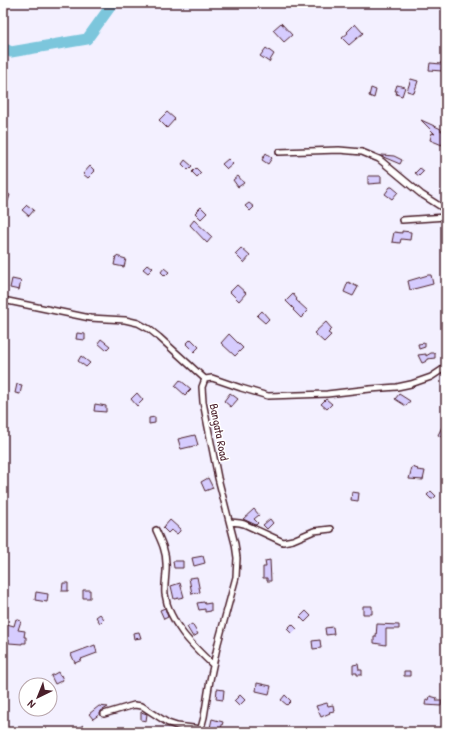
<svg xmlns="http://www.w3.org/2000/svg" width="449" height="735" font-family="'Patrick Hand',sans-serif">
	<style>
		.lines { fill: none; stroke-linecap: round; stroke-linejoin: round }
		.river { stroke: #7cc6dc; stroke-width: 11 }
		.building { fill: #d6ccfe; stroke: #4a1f2b }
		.minor-casing { stroke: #4a1f2b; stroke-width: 8 }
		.minor { stroke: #fff; stroke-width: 5 }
		.labels { text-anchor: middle; stroke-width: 3; stroke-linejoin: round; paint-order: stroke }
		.street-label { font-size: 12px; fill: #4a1f2b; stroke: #fff }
	</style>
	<rect width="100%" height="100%" fill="#f3f0ff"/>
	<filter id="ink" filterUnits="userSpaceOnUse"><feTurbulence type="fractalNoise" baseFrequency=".025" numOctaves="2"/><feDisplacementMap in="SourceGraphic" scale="8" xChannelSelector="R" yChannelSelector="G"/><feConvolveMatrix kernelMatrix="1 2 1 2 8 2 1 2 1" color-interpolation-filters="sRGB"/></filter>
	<g filter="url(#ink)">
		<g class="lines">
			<path class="river" d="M3,48L11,52L87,39L113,3"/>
		</g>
		<path class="building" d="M281,23L292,35L284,42L273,30Z
			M355,24L363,33L349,45L342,38L348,33L347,32Z
			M266,48L274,54L269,62L260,56Z
			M441,62L446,63V68L442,67V71L429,70L430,63L441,64Z
			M411,79L418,81L414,93L407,91Z
			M397,85L405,87L402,96L396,94L397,91H395Z
			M371,88L376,90L374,98L369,96Z
			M167,112L175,119L167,128L159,120Z
			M421,120L441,129L440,130L446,133V136L442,145L430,140L432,133L435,134Z
			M266,153L272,158L268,164L262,160Z
			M382,155L394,156L402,160L400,164L381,156Z
			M228,159L233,164L227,169L222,164Z
			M185,160L192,166L188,170L182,164Z
			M90,166L95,171L88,178L83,174Z
			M196,168L201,173L197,177L192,172Z
			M420,168L424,171L419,176L415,173Z
			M238,176L244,183L238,187L233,180Z
			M368,176H381V183L368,184Z
			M390,187H392L398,192L392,199L385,194Z
			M3,192L10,195L8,201L3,199Z
			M249,203L254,207L250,211L245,206Z
			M27,205L34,210L29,216L22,210Z
			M201,207L207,213L201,219L195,213Z
			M194,220L212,237L207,243L190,225Z
			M402,231L411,232L410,240L401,239L400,243L392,242L394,232L402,233Z
			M241,248L250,256L244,263L235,254Z
			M116,256L126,259L124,267L114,265Z
			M148,264L153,268L148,273L143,269Z
			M164,268L169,272L165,276L161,272Z
			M428,275H431L433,284L410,290L408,281Z
			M12,279L21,281L19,290L10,288Z
			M348,282L358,287L353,296L344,292Z
			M237,285L246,293L239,301L230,292Z
			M293,294L297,299L296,300L308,311L301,318L293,310L294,309L286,301Z
			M262,311L269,319L265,323L257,316Z
			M326,322L332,329L328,333L331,335L324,342L314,333Z
			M77,333L85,334V340L76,339Z
			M229,334L243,348L235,356L221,343Z
			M101,339L110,346L106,350L98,343Z
			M191,339L199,347L194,352L186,344Z
			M425,343V347L419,349L418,344Z
			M431,353H435V358L427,359V361L422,363L418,355L426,354V356Z
			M81,356L90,363L86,367L78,361Z
			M180,380L191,389L185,395L175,386Z
			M17,384L22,385L20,394L15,393Z
			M137,393L143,400L137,406L131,399Z
			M230,393L238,399L231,407L224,401Z
			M399,394L410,401L406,406L395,399Z
			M326,399L332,404L327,409L321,404Z
			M95,404L106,406V412L94,411Z
			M155,417V423L149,424V418Z
			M442,427L446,429V435L444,438L438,435Z
			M195,435L198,445L181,449L178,439Z
			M412,467L418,469L417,470L425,471L423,480L409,479Z
			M208,478L213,488L205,491L201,482Z
			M431,491L436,496L433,499H431L427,495Z
			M352,492L359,493L358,501L351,500Z
			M254,509L259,515L254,519L258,523L256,525L243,519Z
			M270,519L273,523L267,529L263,525Z
			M170,520L180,529V531L177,534L171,530L168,533L163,528Z
			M203,556L205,563L194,566L192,558Z
			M270,560L271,581H267V578H263V567H266L265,561Z
			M173,561H183V568H174Z
			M197,577L200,592L192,594L189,578Z
			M63,583H68V591H62Z
			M180,583L184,597L174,599L171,586Z
			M83,590H90V598H83Z
			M36,592L48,594L47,602L35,600Z
			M204,602L205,604L211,603V611L205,612V609L199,610L197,603Z
			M363,606H372V614H363Z
			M165,608L168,617L164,619L160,610Z
			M306,611L311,616L305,622L300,617Z
			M100,614L104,619L100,623L96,617Z
			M16,619L21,621L18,630L25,631L24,637H26V643H22V644L9,643V640L3,639V623L14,626Z
			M192,624L198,634L193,637L187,627Z
			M292,624L297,629L292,634L287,629Z
			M377,624L399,625V629H386V645L374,643V637H376Z
			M333,627L334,634L326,635L325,628Z
			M139,632L141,638L134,639L133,633Z
			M320,640L321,648L313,649L312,641Z
			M95,645L97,653L81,659L82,660L75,663L71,654Z
			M358,664L359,670H362V675H357V673H353V665Z
			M404,671H410V676H404Z
			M58,672L60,676L61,675L63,680L55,684L51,676Z
			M257,683L271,686L269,694L256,691Z
			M217,689L224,690L223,700L216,699Z
			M240,695L245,700L239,706L234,701Z
			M285,695L291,701L287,705L281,700Z
			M430,696L437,698L436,701H442L441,706L425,705L426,699L429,700Z
			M327,703L328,706L333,705L334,711L329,712L330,713L321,717L316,706Z
			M99,706L108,707L101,711L100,714L93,719L89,714Z
			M141,712L147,714L146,721L141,720Z
			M212,719L223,722L220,732H209Z
			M83,725L88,732H79L77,729Z"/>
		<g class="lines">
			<defs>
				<path id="minor" d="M279,152L339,150L362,152L379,159L421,194L446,210
					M402,220L446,217
					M3,300L90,318L125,320L138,323L149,329L159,337L205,379
					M230,522L240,523L244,524L283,542L293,540L314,531L331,529
					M156,530C161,541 166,551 166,563C167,573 164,583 165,594C169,623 192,645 213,665
					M104,714L134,705L142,706L168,723L177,726L201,729
					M200,732L204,717L210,680L218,643L236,577L237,558L235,544L218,478L203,402L202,387L205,379L212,378L241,388L268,396L327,394L370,389L397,387L411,384L431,377L446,367"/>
			</defs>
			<use href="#minor" class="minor-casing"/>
			<use href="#minor" class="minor"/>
		</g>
	</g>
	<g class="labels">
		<g class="street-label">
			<text transform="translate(219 432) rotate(79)" y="4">Bangata Road</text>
		</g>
	</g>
	<rect width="449" height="735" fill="none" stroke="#fff" stroke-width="16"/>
	<rect x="8" y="8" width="433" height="719" fill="none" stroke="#4a1f2b" stroke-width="1.5" filter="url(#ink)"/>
	<g transform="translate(38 697) rotate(223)"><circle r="19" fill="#ffffff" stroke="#b7a5aa"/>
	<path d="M0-3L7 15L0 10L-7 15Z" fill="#4a1f2b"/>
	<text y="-6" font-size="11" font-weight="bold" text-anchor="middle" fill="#4a1f2b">N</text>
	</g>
</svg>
